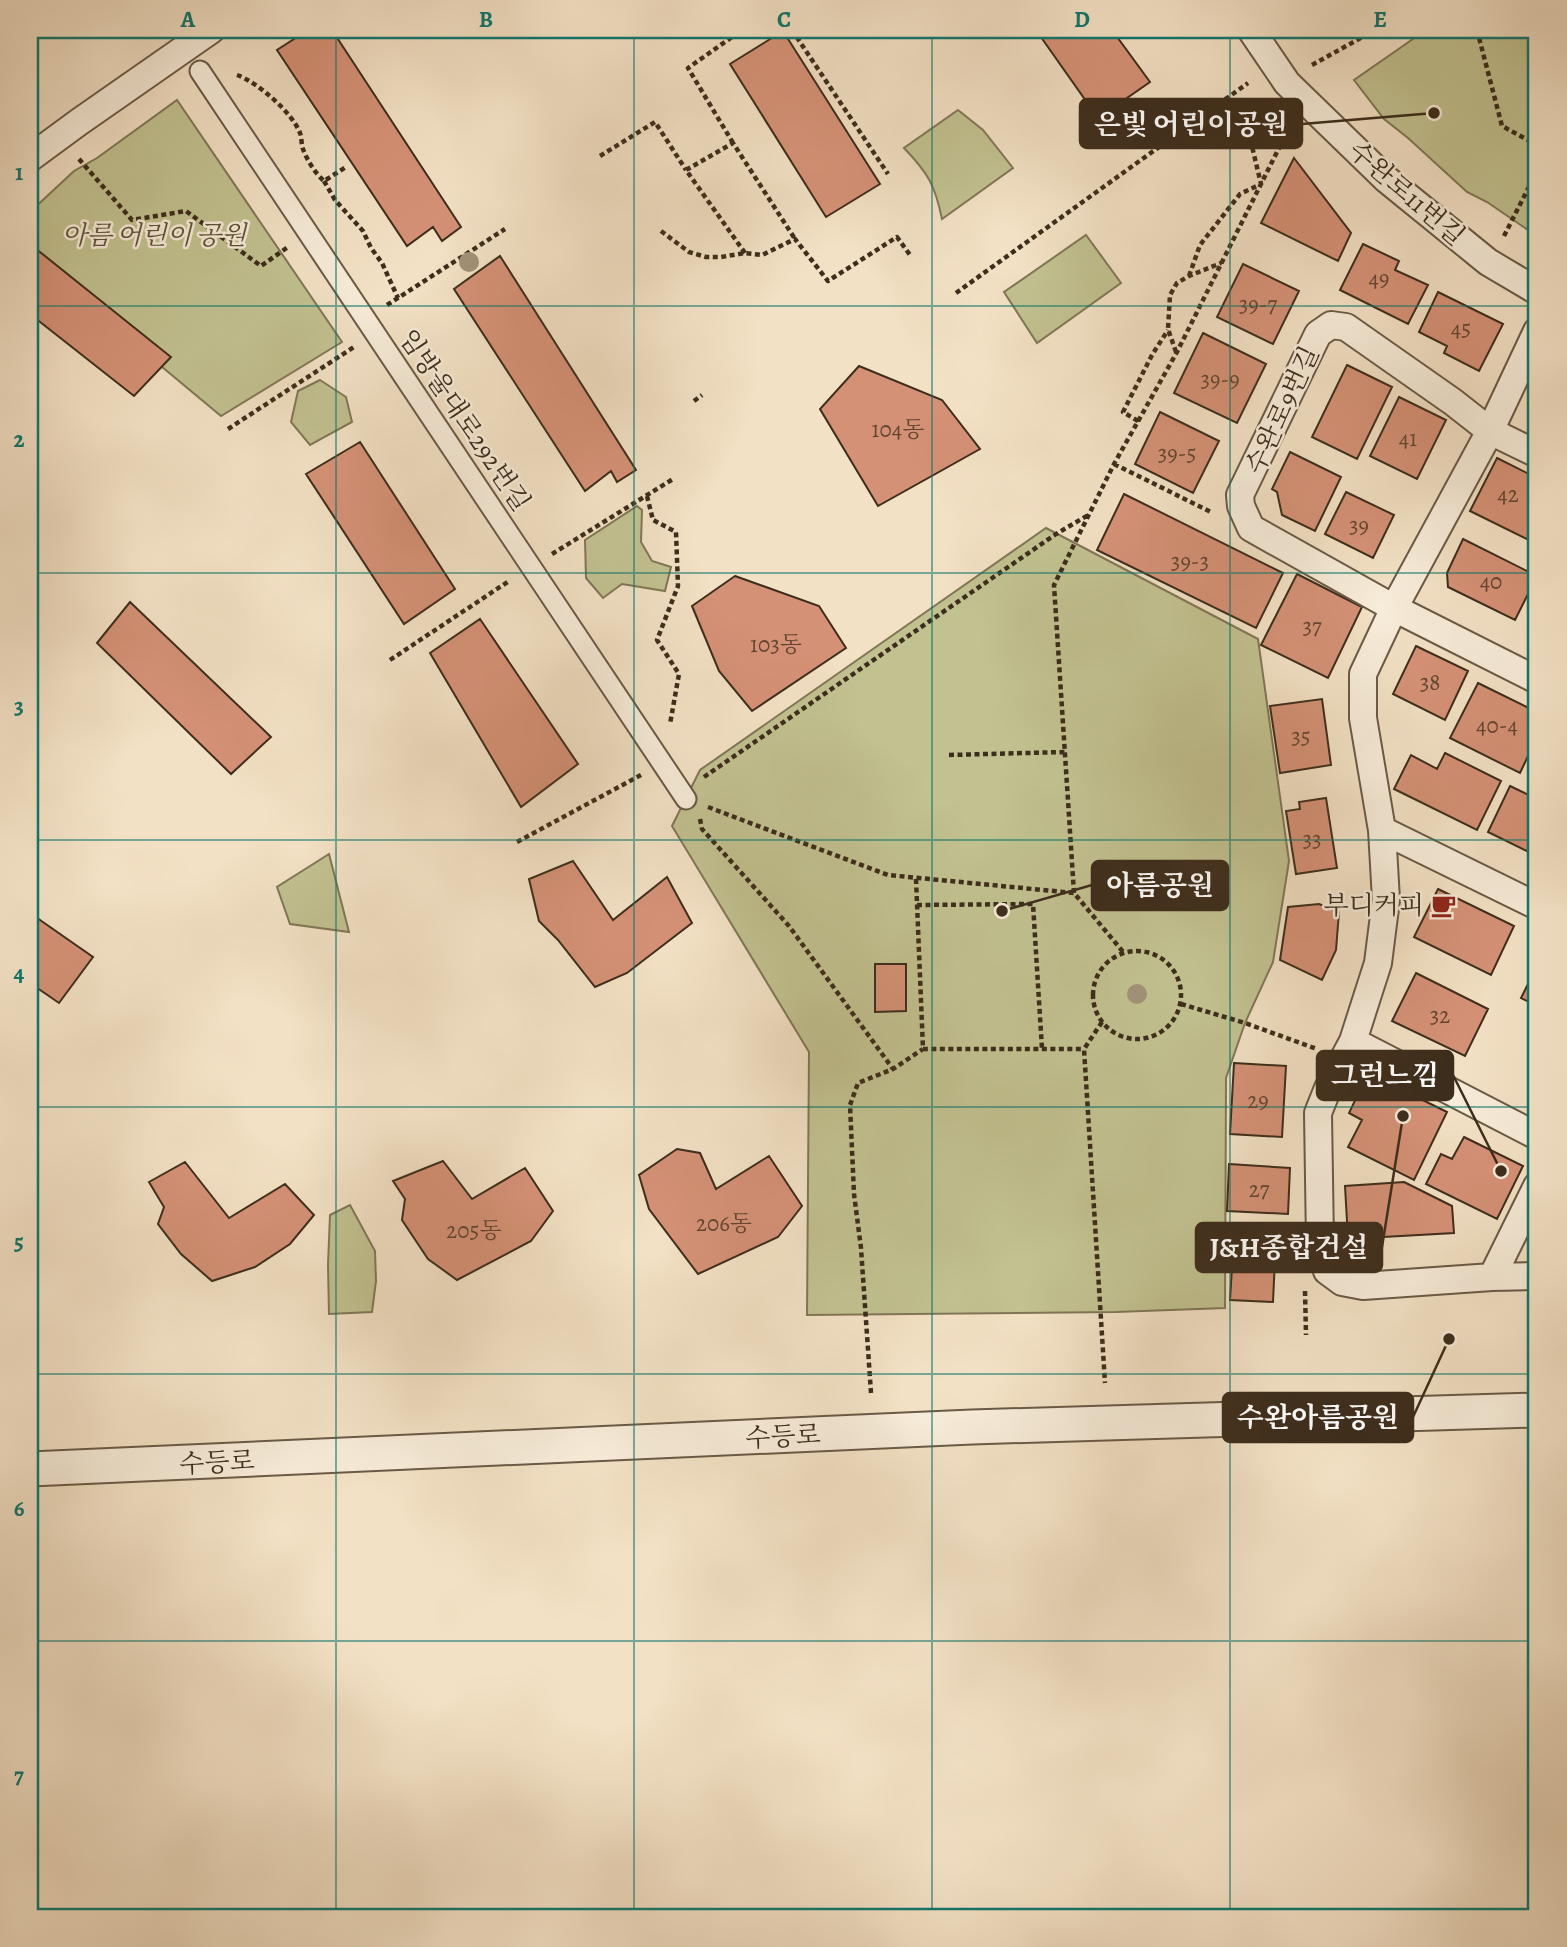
<svg xmlns="http://www.w3.org/2000/svg" width="1567" height="1947" font-family="Alegreya,'Noto Serif KR',serif">
	<style>
		.green { fill: #c2c190; stroke: #807756; stroke-width: 2 }
		.building { fill: #d59176; stroke: #3d2d1c; stroke-width: 2 }
		.lines { fill: none; stroke-linecap: round; stroke-linejoin: round }
		.pedestrian-casing { stroke: #6a5a46; stroke-width: 23 }
		.minor-casing { stroke: #6a5a46; stroke-width: 30 }
		.tertiary-casing { stroke: #6a5a46; stroke-width: 37 }
		.path { stroke: #3d2d1c; stroke-width: 4.5; stroke-dasharray: 5 3.5; stroke-linecap: butt }
		.pedestrian { stroke: #f7ecd9; stroke-width: 19 }
		.minor { stroke: #f7ecd9; stroke-width: 26 }
		.tertiary { stroke: #f7ecd9; stroke-width: 33 }
		.tree { fill: #a19278 }
		.grid { fill: none; stroke: #0f766e; stroke-width: 2; stroke-opacity: 0.55 }
		.labels { text-anchor: middle; stroke-width: 5; stroke-linejoin: round; paint-order: stroke }
		.number-label { font-size: 23px; fill: #634632 }
		.street-label { font-size: 26px; fill: #3d2d1c; stroke: #f7ecd9 }
		.park-label { font-size: 26px; font-style: italic; fill: #5e5239; stroke: #f7ecd9 }
		.poi-label { font-size: 26px; fill: #3d2d1c; stroke: #f7ecd9; text-anchor: end }
		.leader { fill: none; stroke: #3d2d1c; stroke-width: 2.5 }
		.callout-dot { fill: #3d2d1c; stroke: #f7ecd9; stroke-width: 2.5 }
		.callout { fill: #3d2d1c; stroke: #3d2d1c; stroke-width: 2.5 }
		.callout-label { font-size: 28px; text-anchor: middle; font-weight: bold; fill: #fff }
		.neatline { fill: none; stroke: #0f766e; stroke-width: 2.5 }
		.grid-label { font-size: 23px; text-anchor: middle; font-weight: bold; fill: #0f766e }
	</style>
	<rect width="100%" height="100%" fill="#f3e1c5"/>
	<filter id="stains"><feTurbulence type="fractalNoise" baseFrequency=".00286" numOctaves="4"/><feColorMatrix values="0 0 0 0 .2 0 0 0 0 .09 0 0 0 0 .02 0 0 0 .5 -.17"/></filter>
	<radialGradient id="worn" r=".72"><stop offset=".6" stop-color="#630" stop-opacity="0"/><stop offset="1" stop-color="#630" stop-opacity=".3"/></radialGradient>
	<path class="green" d="M1426,30H1537V231L1531,232L1487,202L1467,192L1408,138L1384,119L1354,80Z
		M177,100L342,342L221,416L30,257V212L74,171L97,158Z
		M958,110L983,130L1013,168L942,219C935,185 928,173 904,148Z
		M1086,235L1121,283L1037,343L1004,292Z
		M320,380L346,397L352,422L310,445L291,422L298,391Z
		M637,506L642,510L641,542L652,561L671,567L665,591L622,584L603,598L586,578L585,540Z
		M1046,528L1258,639L1289,861L1273,962L1245,1023L1226,1078L1225,1308L1116,1312L807,1315L809,1052L672,826L700,770Z
		M329,854L349,932L290,924L277,887Z
		M350,1205L375,1251L376,1281L372,1312L329,1314L328,1265L330,1215Z"/>
	<path class="building" d="M308,30H332L461,227L442,241L433,227L407,246L277,50Z
		M1036,30H1112L1150,82L1098,118Z
		M783,31L880,184L826,217L730,64Z
		M1294,158L1351,233L1338,261L1261,223Z
		M30,244L171,357L134,396L30,314Z
		M1363,244L1399,261L1395,270L1428,285L1408,324L1340,290Z
		M500,256L636,470L617,482L611,471L585,491L454,289Z
		M1243,264L1299,291L1273,344L1217,317Z
		M1438,292L1503,324L1479,371L1444,353L1447,346L1419,332Z
		M1203,333L1266,364L1237,423L1174,393Z
		M1347,365L1392,387L1357,459L1312,437Z
		M859,366L942,400L980,449L878,506L820,409Z
		M1399,397L1446,420L1417,479L1370,456Z
		M1160,412L1219,441L1193,493L1135,464Z
		M360,442L455,589L404,624L306,474Z
		M1290,452L1341,477L1315,531L1282,515L1277,492L1272,489Z
		M1497,458L1537,478V544L1470,511Z
		M1346,492L1394,515L1373,558L1325,534Z
		M1124,494L1283,573L1256,628L1097,550Z
		M1463,539L1537,576L1515,620L1448,587L1447,573Z
		M1297,574L1362,607L1328,678L1261,645Z
		M735,576L819,606L846,648L752,711L719,671L692,606Z
		M130,602L271,737L231,774L97,643Z
		M480,619L578,764L521,807L430,653Z
		M1416,646L1468,671L1445,720L1393,694Z
		M1478,683L1537,712V737L1520,773L1450,738Z
		M1322,699L1331,765L1280,773L1270,706Z
		M1445,753L1501,781L1477,830L1394,789L1411,755L1437,769Z
		M1510,786L1537,799V856L1488,832Z
		M1326,798L1337,868L1296,874L1286,811L1300,809L1299,802Z
		M573,861L613,920L667,877L692,923L627,973L595,987L558,940L539,921L529,879Z
		M1438,889L1514,926L1491,975L1414,937Z
		M1319,904L1339,912L1336,950L1322,980L1280,960L1288,907Z
		M30,913L93,957L59,1003L30,983Z
		M875,964H906V1011L875,1012Z
		M1537,966V1006L1521,998Z
		M1416,973L1488,1009L1465,1056L1392,1021Z
		M1234,1063L1286,1066L1282,1137L1230,1134Z
		M1368,1073L1447,1112L1414,1180L1348,1147L1362,1120L1349,1113Z
		M1464,1137L1523,1166L1497,1219L1426,1184L1441,1154L1452,1159Z
		M677,1149L700,1153L716,1189L769,1156L802,1206L778,1237L698,1274L649,1209L639,1175Z
		M443,1161L472,1199L525,1168L553,1211L531,1241L457,1280L428,1259L402,1220L405,1199L393,1181Z
		M185,1162L229,1218L285,1184L314,1215L290,1244L255,1267L212,1281L181,1254L158,1224L164,1207L149,1182Z
		M1229,1164L1290,1168L1288,1214L1227,1211Z
		M1404,1182L1452,1206L1454,1233L1348,1239L1345,1186Z
		M1234,1235L1276,1237L1273,1302L1230,1300Z"/>
	<g class="lines">
		<defs>
			<path id="pedestrian" d="M200,71L686,799"/>
			<path id="minor" d="M1251,30L1287,83L1386,179L1488,262L1537,291
				M30,158L79,122L211,30
				M1537,331L1490,431L1394,608L1363,674V718L1382,830L1386,900L1378,963L1353,1041L1328,1088L1318,1113L1320,1243L1327,1271L1342,1282L1363,1286L1492,1277L1537,1186
				M1537,454L1490,431L1453,402L1346,327L1331,325L1318,334L1240,495L1241,506L1251,528L1394,608L1537,680
				M1382,830L1537,906
				M1353,1041L1537,1136
				M1492,1277L1537,1276"/>
			<path id="tertiary" d="M30,1469L972,1427L1537,1410"/>
		</defs>
		<use href="#pedestrian" class="pedestrian-casing"/>
		<use href="#minor" class="minor-casing"/>
		<use href="#tertiary" class="tertiary-casing"/>
		<path class="path" d="M792,30L888,174
			M1477,30L1502,126L1537,145
			M1312,65L1375,30
			M237,75C257,82 292,112 300,133C302,138 301,144 303,149C307,160 315,173 324,181L346,167
			M733,143L688,68L742,30
			M600,156L655,122L686,170
			M79,159L132,220L186,211L261,266L288,247
			M324,181L335,200L363,231L371,248L382,263L398,298
			M661,231L689,252L706,257H721L745,253L762,255L795,239L828,281L897,237L910,255
			M1504,236L1537,171
			M745,253L686,170L733,143L795,239
			M1189,276L1200,245L1240,194L1261,184L1250,138L1259,116L1262,101
			M956,293L1248,83
			M387,305L505,229
			M1176,352L1168,329L1170,295L1177,283L1189,276L1221,263
			M694,401L702,395
			M1138,421L1123,412L1152,355L1168,330
			M228,429L354,347
			M1114,464L1211,512
			M647,496L653,520L676,532L678,586L657,640L679,674L670,724
			M552,554L673,479
			M390,660L509,581
			M949,755L1065,752
			M704,777L1056,534L1090,514
			M708,807L888,875L1074,893L1124,953
			M700,819L702,829L789,926L893,1069
			M517,842L641,775
			M916,879L923,1049H1084
			M1074,893L1054,585L1114,464L1177,352L1288,130
			M917,905L1033,904L1042,1049
			M1093 995a44 44 0 1 1 88 0a44 44 0 1 1-88 0Z
			M1181,1004L1245,1023L1317,1049
			M1102,1022L1084,1049L1105,1383
			M1305,1291L1306,1335
			M871,1393L861,1248L854,1194L850,1105L858,1083L893,1069L923,1049"/>
		<use href="#pedestrian" class="pedestrian"/>
		<use href="#minor" class="minor"/>
		<use href="#tertiary" class="tertiary"/>
	</g>
	<g class="tree">
		<circle cx="469" cy="262" r="10"/>
		<circle cx="1137" cy="994" r="10"/>
	</g>
	<path class="grid" d="M336,30V1917M634,30V1917M932,30V1917M1230,30V1917M30,306H1537M30,573H1537M30,840H1537M30,1107H1537M30,1374H1537M30,1641H1537"/>
	<defs>
		<symbol id="cafe-bare" viewBox="-9 -9 18 18"><path d="M-5.5-4.5H6V0H3Q3 3.5 0 3.5H-2.5Q-5.5 3.5-5.5 0ZM3-3.2v2h1.7v-2ZM-6 4.5H4V6H-6Z" fill="#8f2418" stroke="#f7ecd9" stroke-width="2.5" paint-order="stroke"/></symbol>
	</defs>
	<g fill-rule="evenodd">
		<use href="#cafe-bare" x="1426" y="888" width="35" height="35"/>
	</g>
	<g class="labels">
		<g class="number-label">
			<text x="1379" y="286">49</text>
			<text x="1258" y="312">39-7</text>
			<text x="1461" y="336">45</text>
			<text x="1220" y="387">39-9</text>
			<text x="898" y="437">104동</text>
			<text x="1408" y="446">41</text>
			<text x="1177" y="461">39-5</text>
			<text x="1508" y="502">42</text>
			<text x="1359" y="533">39</text>
			<text x="1190" y="569">39-3</text>
			<text x="1491" y="589">40</text>
			<text x="1312" y="634">37</text>
			<text x="776" y="652">103동</text>
			<text x="1430" y="690">38</text>
			<text x="1497" y="733">40-4</text>
			<text x="1301" y="744">35</text>
			<text x="1312" y="847">33</text>
			<text x="1440" y="1023">32</text>
			<text x="1258" y="1108">29</text>
			<text x="1259" y="1197">27</text>
			<text x="724" y="1231">206동</text>
			<text x="474" y="1238">205동</text>
		</g>
		<g class="street-label">
			<text transform="translate(1407 193) rotate(41)" y="9">수완로11번길</text>
			<text transform="translate(1282 410) rotate(-65)" y="9">수완로9번길</text>
			<text transform="translate(465 420) rotate(56)" y="9">임방울대로292번길</text>
			<text transform="translate(783 1436) rotate(-3)" y="9">수등로</text>
			<text transform="translate(217 1462) rotate(-3)" y="9">수등로</text>
		</g>
		<g class="park-label">
			<text x="154" y="244">아름 어린이 공원</text>
		</g>
		<g class="poi-label">
			<text x="1424" y="914">부디커피</text>
		</g>
	</g>
	<path class="leader" d="M1434 113L1302 124M1002 911L1092 885M1501 1171L1453 1075M1403 1116L1382 1247M1449 1339L1413 1417"/>
	<g class="callout-dot">
		<circle cx="1434" cy="113" r="7"/>
		<circle cx="1002" cy="911" r="7"/>
		<circle cx="1501" cy="1171" r="7"/>
		<circle cx="1403" cy="1116" r="7"/>
		<circle cx="1449" cy="1339" r="7"/>
	</g>
	<g class="callout">
		<rect x="1080" y="99" width="222" height="49" rx="7"/>
		<rect x="1092" y="861" width="136" height="49" rx="7"/>
		<rect x="1317" y="1051" width="136" height="49" rx="7"/>
		<rect x="1196" y="1223" width="186" height="49" rx="7"/>
		<rect x="1223" y="1393" width="190" height="49" rx="7"/>
	</g>
	<g class="callout-label">
		<text x="1191" y="134">은빛 어린이공원</text>
		<text x="1160" y="895">아름공원</text>
		<text x="1385" y="1085">그런느낌</text>
		<text x="1289" y="1257">J&amp;H종합건설</text>
		<text x="1318" y="1427">수완아름공원</text>
	</g>
	<rect width="1567" height="1947" fill="none" stroke="#f3e1c5" stroke-width="77"/>
	<rect x="38" y="38" width="1490" height="1871" class="neatline"/>
	<g class="grid-label">
		<text x="188" y="27">A</text>
		<text x="486" y="27">B</text>
		<text x="784" y="27">C</text>
		<text x="1082" y="27">D</text>
		<text x="1380" y="27">E</text>
		<text x="19" y="180">1</text>
		<text x="19" y="447">2</text>
		<text x="19" y="714">3</text>
		<text x="19" y="981">4</text>
		<text x="19" y="1249">5</text>
		<text x="19" y="1516">6</text>
		<text x="19" y="1783">7</text>
	</g>
	<rect width="100%" height="100%" filter="url(#stains)"/>
	<rect width="100%" height="100%" fill="url(#worn)"/>
</svg>
